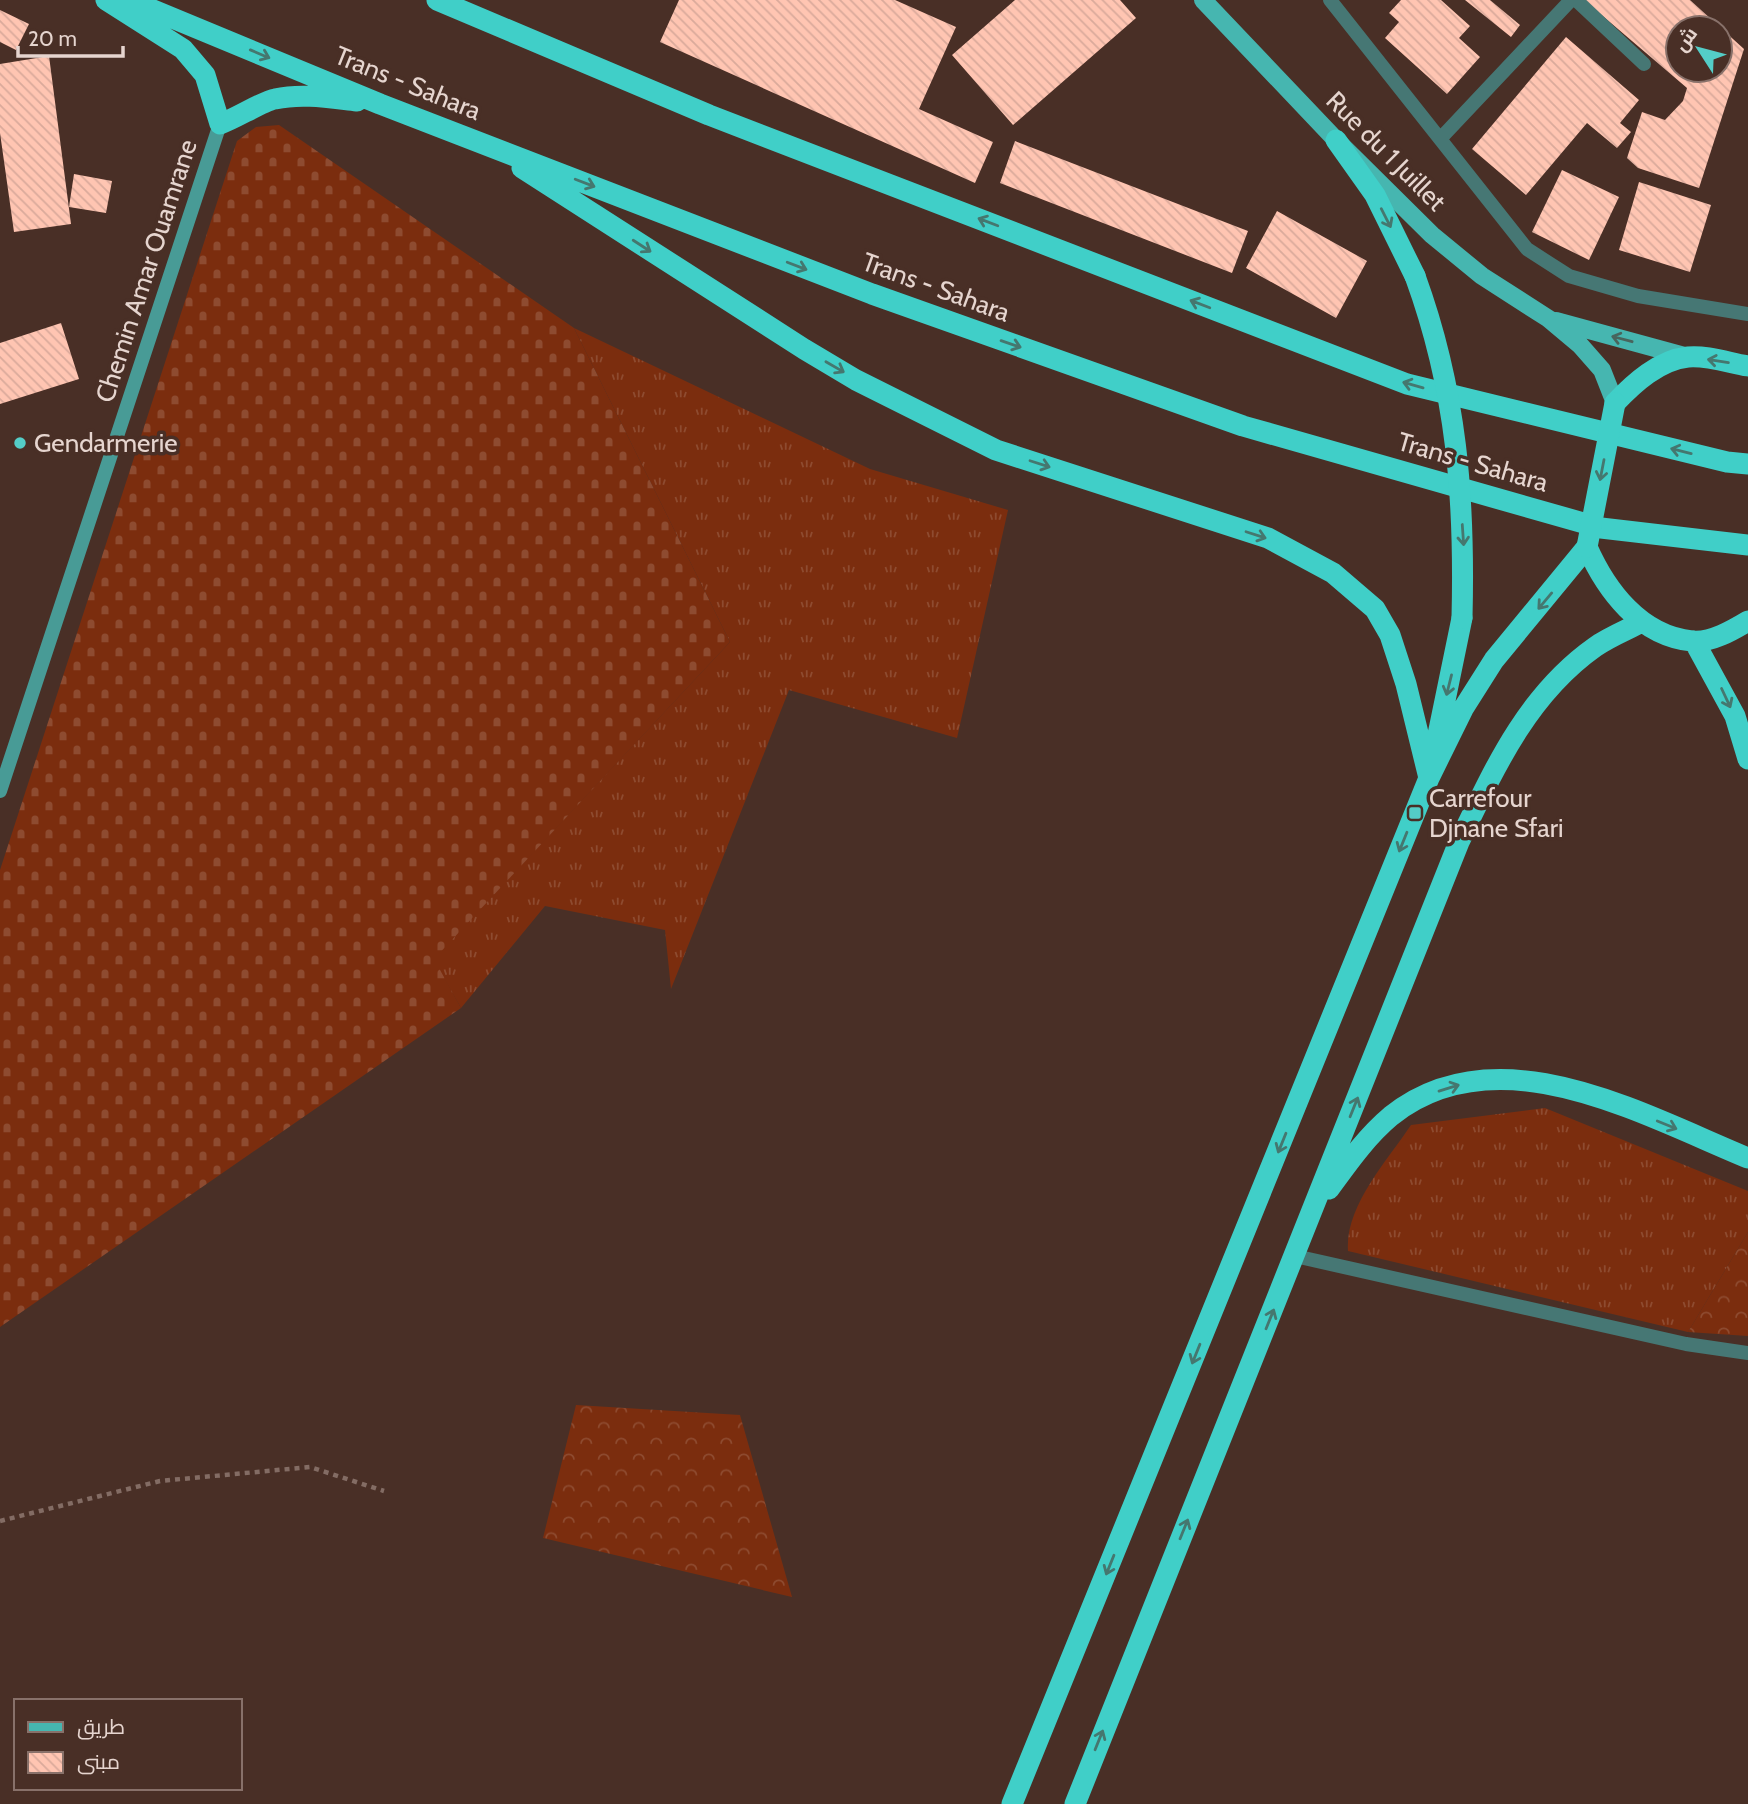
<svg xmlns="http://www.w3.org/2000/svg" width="1748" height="1804" font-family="Cabin,Cairo,sans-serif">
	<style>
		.grass { fill: url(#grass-tufts) }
		.forest { fill: url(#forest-crowns) }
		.cemetery { fill: url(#cemetery-stones) }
		.building { fill: url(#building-back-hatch); fill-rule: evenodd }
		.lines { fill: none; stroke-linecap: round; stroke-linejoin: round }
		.path { stroke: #836c64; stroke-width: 4.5; stroke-dasharray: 5 5; stroke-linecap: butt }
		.street { stroke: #467774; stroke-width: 14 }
		.secondary { stroke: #489b96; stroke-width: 14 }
		.primary { stroke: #46b6b0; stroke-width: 18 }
		.highway { stroke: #40cfc8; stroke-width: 21 }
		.highway-bridge { stroke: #40cfc8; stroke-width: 21 }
		.oneway { stroke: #45776f }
		.oneway2 { stroke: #48655d }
		.poi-dot { fill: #54cdc7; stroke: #492f26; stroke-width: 2.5 }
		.labels { text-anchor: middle; stroke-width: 7; stroke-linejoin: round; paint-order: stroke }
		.street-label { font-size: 26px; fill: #e6d5cf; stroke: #492f26 }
		.poi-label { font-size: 26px; fill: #e6d5cf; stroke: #492f26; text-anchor: start }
	</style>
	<defs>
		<pattern id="grass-tufts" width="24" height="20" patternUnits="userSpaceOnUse" patternTransform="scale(1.75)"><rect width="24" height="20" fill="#7b2d0e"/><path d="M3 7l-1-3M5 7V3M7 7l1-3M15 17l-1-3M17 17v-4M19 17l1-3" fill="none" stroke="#8e4b30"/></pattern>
		<pattern id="forest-crowns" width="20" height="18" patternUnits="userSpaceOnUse" patternTransform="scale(1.75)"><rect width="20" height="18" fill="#7b2d0e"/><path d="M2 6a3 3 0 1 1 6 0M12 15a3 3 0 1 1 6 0" fill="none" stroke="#8e4b30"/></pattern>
		<pattern id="cemetery-stones" width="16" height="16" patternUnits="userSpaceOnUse" patternTransform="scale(1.75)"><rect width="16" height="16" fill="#7b2d0e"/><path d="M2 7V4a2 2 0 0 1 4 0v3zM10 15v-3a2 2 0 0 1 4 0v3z" fill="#8e4b30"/></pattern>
		<pattern id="building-back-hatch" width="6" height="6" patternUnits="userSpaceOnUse" patternTransform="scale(1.75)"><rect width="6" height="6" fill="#ffc5b2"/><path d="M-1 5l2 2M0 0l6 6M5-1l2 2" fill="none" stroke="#daaa9b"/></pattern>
	</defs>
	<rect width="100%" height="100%" fill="#492f26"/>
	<path class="grass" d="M574,328L870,469L1008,510L957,738L789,690L671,989L665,930L545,906L461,1008L433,959L730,642Z
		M1545,1108L1748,1191V1232L1688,1332L1348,1251C1345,1206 1387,1161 1411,1125Z"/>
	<path class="forest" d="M1748,1232V1336L1688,1332Z
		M576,1405L740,1415L792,1597L543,1538Z"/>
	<path class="cemetery" d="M279,125L574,328L730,642L434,959L461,1008L0,1327V870L237,141L256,127Z"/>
	<path class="building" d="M679,0H895L956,27L919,109L993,142L975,183L660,42Z
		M1015,0H1120L1136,18L1013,125L952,55Z
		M1401,0H1441L1470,26L1459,38L1480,57L1447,94L1385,38L1399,22L1389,13Z
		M1465,0H1490L1520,25L1511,37Z
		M1584,0H1690L1744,49L1699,188L1638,168L1627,158L1642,112L1665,120L1683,101L1687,88ZM1678,28H1720V70H1678Z
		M0,10L29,24L16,50L0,42Z
		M1566,37L1639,100L1620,123L1631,132L1617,148L1587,123L1526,195L1472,149Z
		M49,56L71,224L14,232L0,133V64Z
		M1015,141L1248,231L1232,273L1000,183Z
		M1562,170L1619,197L1589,260L1532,232Z
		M74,174L112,181L106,213L69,207Z
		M1639,182L1711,205L1690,272L1619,250Z
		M1277,211L1367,261L1336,318L1246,268Z
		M61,323L79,379L0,404V343Z"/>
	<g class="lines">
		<path class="path" d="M0,1521L160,1481L310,1467L384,1491"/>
		<path class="street" d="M1330,0L1527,249L1569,276L1638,296L1748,314
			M1576,0L1644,64
			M1440,139L1571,0
			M1295,1256L1686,1344L1748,1353"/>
		<path class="secondary" d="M0,791L220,124"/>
		<path class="primary" d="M1203,0L1336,140L1432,235L1482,276L1549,319L1580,345L1602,370L1615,403
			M1556,321L1688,357"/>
		<path class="highway" d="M106,0L183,49L205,75L220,124C235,119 263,101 275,99C302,93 330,98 357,101
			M129,0L380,104L872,294L1243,426L1601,528L1748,545
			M437,0L709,115L1407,384L1727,462L1748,464
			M1336,140L1375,195L1415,276
			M522,168L804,349L856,380L996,450L1268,538L1333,573L1375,609L1390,635L1406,684L1429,778
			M1615,403C1634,383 1659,360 1688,357C1706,355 1730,363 1748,366
			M1694,641L1735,716L1748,759
			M1435,749L1462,618
			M1329,1189C1348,1163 1366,1137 1391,1116C1497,1031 1643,1115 1748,1158
			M1012,1804L1429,778L1463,709L1494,660L1587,547C1606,590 1640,636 1692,641C1711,643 1733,630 1748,621
			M1075,1804L1459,842C1494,769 1527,695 1595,647C1609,637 1627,630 1642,622"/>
		<path class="highway-bridge" d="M1415,276C1457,391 1465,498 1462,618
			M1587,547L1615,403"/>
	</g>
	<defs><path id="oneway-shaft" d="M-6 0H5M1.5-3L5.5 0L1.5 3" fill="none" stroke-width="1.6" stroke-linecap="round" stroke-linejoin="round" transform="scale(1.75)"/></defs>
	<g class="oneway">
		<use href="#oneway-shaft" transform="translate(260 54) rotate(23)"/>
		<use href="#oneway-shaft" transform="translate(585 183) rotate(21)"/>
		<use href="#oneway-shaft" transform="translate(1386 218) rotate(63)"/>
		<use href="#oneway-shaft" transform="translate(988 222) rotate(-159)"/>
		<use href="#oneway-shaft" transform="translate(642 246) rotate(33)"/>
		<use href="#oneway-shaft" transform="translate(797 266) rotate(21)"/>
		<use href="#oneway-shaft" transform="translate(1200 304) rotate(-159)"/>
		<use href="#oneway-shaft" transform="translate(1011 344) rotate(19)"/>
		<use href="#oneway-shaft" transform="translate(1718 361) rotate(-171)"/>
		<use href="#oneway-shaft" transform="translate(835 367) rotate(30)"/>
		<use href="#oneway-shaft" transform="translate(1413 385) rotate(-164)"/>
		<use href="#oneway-shaft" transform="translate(1681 451) rotate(-166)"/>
		<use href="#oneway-shaft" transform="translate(1040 464) rotate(18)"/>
		<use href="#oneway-shaft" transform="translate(1602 470) rotate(101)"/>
		<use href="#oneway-shaft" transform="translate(1256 535) rotate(18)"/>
		<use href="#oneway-shaft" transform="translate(1463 535) rotate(86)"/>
		<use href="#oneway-shaft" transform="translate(1545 601) rotate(130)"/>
		<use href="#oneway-shaft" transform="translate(1449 685) rotate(104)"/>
		<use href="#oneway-shaft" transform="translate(1726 698) rotate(65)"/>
		<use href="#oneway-shaft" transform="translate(1403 842) rotate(112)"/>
		<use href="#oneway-shaft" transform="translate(1449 1088) rotate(-17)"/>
		<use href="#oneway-shaft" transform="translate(1354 1107) rotate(-68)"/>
		<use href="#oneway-shaft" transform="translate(1667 1125) rotate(22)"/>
		<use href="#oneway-shaft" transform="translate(1282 1143) rotate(112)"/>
		<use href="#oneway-shaft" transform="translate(1270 1319) rotate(-68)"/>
		<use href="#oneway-shaft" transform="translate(1196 1354) rotate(112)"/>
		<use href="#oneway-shaft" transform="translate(1184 1529) rotate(-68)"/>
		<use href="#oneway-shaft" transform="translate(1110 1565) rotate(112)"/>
		<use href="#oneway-shaft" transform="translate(1099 1740) rotate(-68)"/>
	</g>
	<use class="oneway2" href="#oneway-shaft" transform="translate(1622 339) rotate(-165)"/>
	<g class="poi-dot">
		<circle cx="20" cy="443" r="7"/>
		<rect x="1408" y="806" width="14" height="14" rx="3.5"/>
	</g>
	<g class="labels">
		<g class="street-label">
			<text transform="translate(408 83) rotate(22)" y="9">Trans - Sahara</text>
			<text transform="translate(1386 151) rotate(45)" y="9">Rue du 1 Juillet</text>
			<text transform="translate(146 271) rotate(-72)" y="9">Chemin Amar Ouamrane</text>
			<text transform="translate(936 287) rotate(20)" y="9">Trans - Sahara</text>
			<text transform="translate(1473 462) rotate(16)" y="9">Trans - Sahara</text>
		</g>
		<g class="poi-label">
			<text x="34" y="452">Gendarmerie</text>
			<text x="1429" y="807">Carrefour<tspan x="1429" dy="30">Djnane Sfari</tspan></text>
		</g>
	</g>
	<rect x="14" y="1699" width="228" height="91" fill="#492f26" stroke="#88716a" stroke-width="2"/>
	<rect x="28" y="1722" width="35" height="10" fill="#46b6b0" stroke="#88716a" stroke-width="2"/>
	<text x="77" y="1734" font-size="21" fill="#e6d5cf">طريق</text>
	<rect x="28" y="1752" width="35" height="21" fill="url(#building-back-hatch)" stroke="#88716a" stroke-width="2"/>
	<text x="77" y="1769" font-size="21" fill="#e6d5cf">مبنى</text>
	<g transform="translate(1699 49) rotate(306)"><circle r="33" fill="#492f26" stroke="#88716a" stroke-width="2"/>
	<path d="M0-5L12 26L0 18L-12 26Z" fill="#54cdc7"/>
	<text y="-10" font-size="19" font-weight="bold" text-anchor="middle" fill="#e6d5cf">ش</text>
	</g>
	<path d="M18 46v10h105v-10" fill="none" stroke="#e6d5cf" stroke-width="3.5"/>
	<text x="28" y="46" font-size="21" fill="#e6d5cf" stroke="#492f26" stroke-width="5" paint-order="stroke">20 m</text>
</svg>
